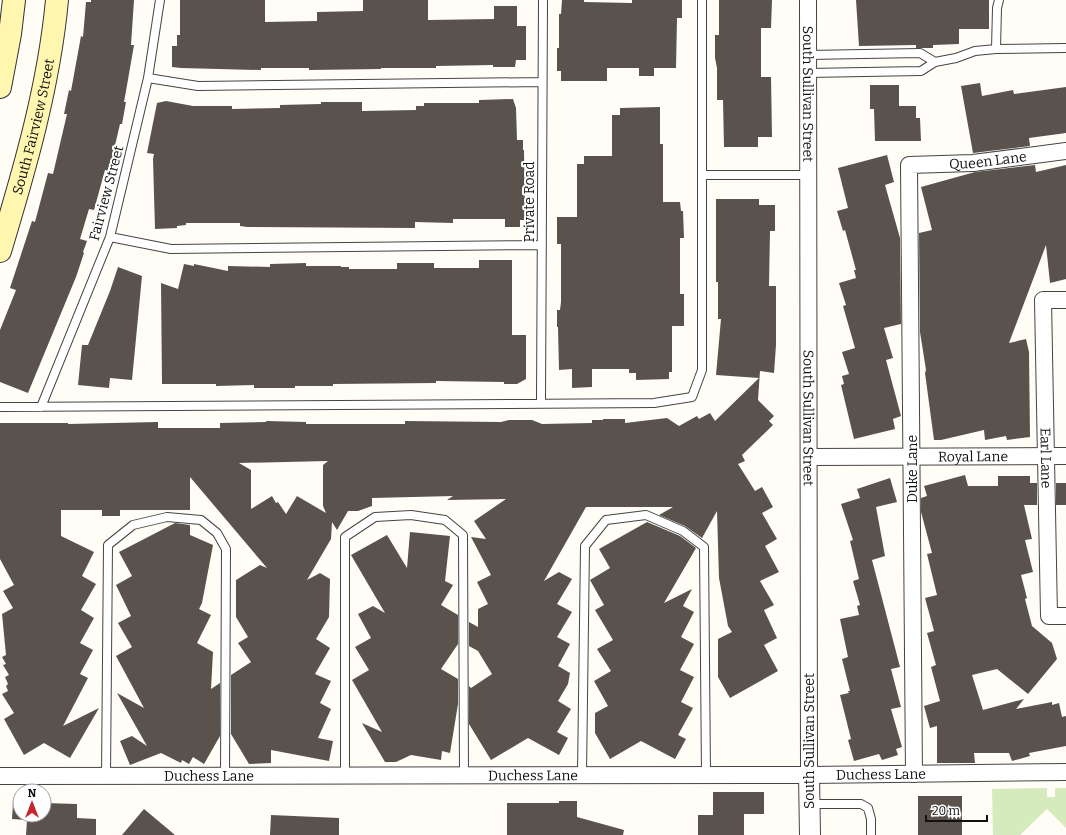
<svg xmlns="http://www.w3.org/2000/svg" width="1066" height="835" font-family="Bitter,serif">
	<style>
		.green { fill: #d5ebbd }
		.building { fill: #5a524d; fill-rule: evenodd }
		.lines { fill: none; stroke-linecap: round; stroke-linejoin: round }
		.service-casing { stroke: #444; stroke-width: 10 }
		.minor-casing { stroke: #444; stroke-width: 18 }
		.tertiary-casing { stroke: #444; stroke-width: 22 }
		.secondary-casing { stroke: #333; stroke-width: 24 }
		.service { stroke: #fff; stroke-width: 8 }
		.minor { stroke: #fff; stroke-width: 16 }
		.tertiary { stroke: #fff; stroke-width: 20 }
		.secondary { stroke: #fff6b0; stroke-width: 22 }
		.labels { text-anchor: middle; stroke-width: 4; stroke-linejoin: round; paint-order: stroke }
		.street-label { font-size: 14px; fill: #111; stroke: #fff }
	</style>
	<rect width="100%" height="100%" fill="#fffdf5"/>
	<path class="green" d="M1047,788V797H1055V788H1066V828L1047,809L1020,835H993L992,789Z"/>
	<path class="building" d="M91,0H134L131,45H134L126,91L124,102H126L122,124H120L109,171L105,170L94,210L89,209L80,239L87,241L83,252L84,253L76,277L28,393L0,382V330L16,290L10,288L32,221L35,222L48,173L53,174L67,114H64L69,90L71,91L81,36L83,37L86,2H91Z
		M180,0H265V22L317,21V12L363,11V0H428V20L494,19V6H517V26H526V60H516L515,67H493V65L436,66V68H381V69L309,70V68H261V70L181,68L172,67V46H177V35H180Z
		M562,0H584V2L632,3V0H682V18H677L676,68H654V76H639V68H607V81H561V71H557V48H559V14H561Z
		M719,0H772L771,28H761V77H771L772,137H758V147H724L723,100H717V68L715,58V35H719Z
		M856,0H989V29H959V44L933,45V48H916V45L859,46Z
		M980,83L982,96L1013,90L1014,94L1066,87V133L1029,138L1030,146L973,153L961,86Z
		M870,85H899V106H916V118H920L921,141H875L874,109H870Z
		M513,99L516,108L517,140H523V150H524L525,220H520V227H505V219H453V223L415,222V228L247,227L240,226V223H186V225L177,226V228L155,229L153,159L154,154L147,153L157,103L166,101L193,106H232V109L280,108V105L321,104V102H362V111L416,110V106H424V103H479V100Z
		M660,107V144H663V202H680L681,211H683L684,238H680V294H684V326H672V372H669V379L636,380V373H629V369H592V387L572,388V369L559,370L558,327H557V310H560L561,302V244H557V217H577V164H584V156H612V115H620V108Z
		M887,155L894,182L885,185L900,238L901,324L884,328L893,358L886,360L901,416L893,419L895,429L854,439L841,385L844,384L842,376L849,374L842,352L855,348L843,306L846,305L839,283L856,278L854,270H856L845,230L843,231L837,211L848,208L838,168Z
		M1035,165L1036,172L1066,165V279L1050,283L1046,245L1009,343L1026,339L1029,352L1030,437L1007,440L1006,436L985,440L984,430L941,440H934L925,373L926,370L920,332L919,233L932,230L921,187L975,172Z
		M716,199H759V205H775V231H770L769,286H776V345L774,373L760,371L758,400L774,416L769,421L773,425L742,455L745,461L738,464L755,491L762,487L773,507L762,513L777,539L765,546L779,572L760,581L774,605L764,610L777,638L764,645L778,671L730,698L718,677V639L732,632L728,626L719,578L717,511L702,538L685,526L659,515L673,507H586L544,581L559,572L572,579L557,604L572,612L557,637L570,644L558,666L570,673L568,684L558,701L571,709L557,732L568,738L559,755L528,738L491,760L469,724V686L471,688L492,674L478,651L469,646V622L478,627V609L488,604L477,582L491,575L471,537L486,539L474,521L506,499L447,500L453,496L372,498V506L358,511H348L337,530L332,522L331,539L307,580L320,573L330,579L329,617L316,639L330,648L315,674L331,681L320,703L331,709L318,738L333,741L329,761L271,750V763L249,764L231,734V675L251,662L238,643L248,637L236,617V580L260,565L267,568L190,477V510H120V516H102V510H61V536L94,552L82,576L96,584L81,610L94,618L80,643L93,650L80,674L88,678L63,726L99,708L70,758L44,743L24,755L4,719L14,713L2,694L8,691L6,686L8,684L5,677L9,675L3,665L6,664L2,657L6,655L2,614L13,608L3,591L14,585L0,559V423H68V424L158,422V428H220V423L266,422V421L306,422V424H405V421L501,422L509,420H532L542,424L592,423V420H603V419H625V423L667,418L679,426L697,416L699,419L710,413L715,421L759,378L716,375L721,319H718V282H716ZM328,461L323,465V506L326,513L297,496L286,514L278,502L276,503L272,496L251,509V470L239,463Z
		M479,260H512V335H526V379L517,384H504V382L436,381V383L333,384V386H295V388H254V385L216,386V384H162L161,283L178,289L184,264L194,266V264L228,271V266L270,267V264L306,263V266H341V267H349V269H397V263H434V268H479Z
		M118,267L142,276L132,380L110,378L109,388L78,385L82,345H88L110,291Z
		M965,475L968,486H998V476H1030V483H1037V505H1024L1032,539L1025,540L1033,572L1021,575L1027,598L1025,599L1032,626L1052,643L1057,659L1028,694L997,669L972,675L983,710L1024,699L1016,709L1052,702V705L1059,703L1062,717L1066,716V746L1029,753L1030,756L1012,761L1009,753H974L975,763H937V726L930,728L924,706L940,701L931,667L936,665L927,633L934,631L925,598L937,595L927,554L932,553L921,512V498L927,496L924,486Z
		M890,478L897,502L876,507L885,556L872,560L900,667L891,669L901,707L891,709L902,747L896,749L898,755L882,760L879,754L854,761L848,740L851,739L840,695L849,693L848,691H850L842,659L848,657L840,619L859,615L857,606L860,605L853,581L859,579L850,541L853,540L841,504L860,498L857,489Z
		M1056,483H1066V505H1056Z
		M647,522L680,536L696,548L664,603L692,589L683,606L694,612L681,637L694,644L680,670L694,677L681,702L693,708L678,735L686,739L675,759L641,741L610,759L595,733V713L608,706L594,681L611,671L597,649L613,640L595,610L604,605L590,580L610,568L599,549Z
		M175,523L190,525V535L213,545L202,603L199,609L211,615L197,643L213,652L211,689L220,683V736L204,764L193,757L189,764L182,760L181,763L161,753L130,765L120,741L132,736L147,746L117,693L144,708L116,656L132,647L118,623L131,616L116,585L132,576L119,552Z
		M410,532L450,536L445,581L453,585L441,605L458,615V644L441,669L458,679V705V704L450,753L442,751L441,760L411,755L396,762H385L362,723L382,732L352,680L369,670L355,647L371,638L358,614L373,606L385,613L351,555L387,535L407,568Z
		M713,792H764V814H744V835H698V815H713Z
		M918,796H962V835H918Z
		M559,801H577V817L624,830L623,835H507V803H559Z
		M13,802H20V815H44V803L77,804V818L96,819V835H26L27,820L12,819Z
		M144,809L175,835H122Z
		M271,815L339,818V835H270Z"/>
	<g class="lines">
		<defs>
			<path id="service" d="M996,49L997,8L999,0
				M808,55L920,53L935,62
				M808,73L921,71L935,62L956,58L975,51L996,49L1066,48
				M148,78L198,86L542,82
				M702,175H808
				M110,237L171,249L542,245
				M541,403L543,0
				M0,407L654,403L692,397L702,370V0
				M41,407L110,237L148,78L160,0
				M582,775L585,546L606,520L646,515L683,531L704,547L706,775
				M106,776L108,545L133,525L167,517L201,520L217,533L226,549L225,776
				M345,776V537L375,517L411,515L445,520L463,535L464,775
				M810,804H861L868,808L871,819V835"/>
			<g id="minor">
				<path id="s1" d="M808,0L809,775"/>
				<path id="s2" d="M1066,300H1043L1049,616H1066"/>
				<path id="s3" d="M809,457L1066,456"/>
				<path id="s4" d="M914,774L909,165L973,163L1066,151"/>
				<path id="s5" d="M0,776L809,775L1066,772"/>
			</g>
			<path id="tertiary" d="M809,775L810,835"/>
			<g id="secondary">
				<path d="M0,87L10,34L14,0"/>
				<path id="s6" d="M0,251C25,168 49,86 57,0"/>
			</g>
		</defs>
		<use href="#service" class="service-casing"/>
		<use href="#minor" class="minor-casing"/>
		<use href="#tertiary" class="tertiary-casing"/>
		<use href="#secondary" class="secondary-casing"/>
		<use href="#service" class="service"/>
		<use href="#minor" class="minor"/>
		<use href="#tertiary" class="tertiary"/>
		<use href="#secondary" class="secondary"/>
	</g>
	<g class="labels">
		<g class="street-label">
			<text dy="5" stroke="none"><textPath href="#s1" startOffset="94">South Sullivan Street</textPath></text>
			<text dy="5" stroke="none"><textPath href="#s6" startOffset="129">South Fairview Street</textPath></text>
			<text dy="5" stroke="none"><textPath href="#s4" startOffset="688">Queen Lane</textPath></text>
			<text transform="translate(106 193) rotate(-75)" y="5">Fairview Street</text>
			<text transform="translate(529 202) rotate(-90)" y="5">Private Road</text>
			<text dy="5" stroke="none"><textPath href="#s1" startOffset="418">South Sullivan Street</textPath></text>
			<text dy="5" stroke="none"><textPath href="#s3" startOffset="164">Royal Lane</textPath></text>
			<text dy="5" stroke="none"><textPath href="#s2" startOffset="181">Earl Lane</textPath></text>
			<text transform="translate(912 469) rotate(-90)" y="5">Duke Lane</text>
			<text transform="translate(809 741) rotate(-90)" y="5">South Sullivan Street</text>
			<text dy="5" stroke="none"><textPath href="#s5" startOffset="881">Duchess Lane</textPath></text>
			<text dy="5" stroke="none"><textPath href="#s5" startOffset="533">Duchess Lane</textPath></text>
			<text dy="5" stroke="none"><textPath href="#s5" startOffset="209">Duchess Lane</textPath></text>
		</g>
	</g>
	<g transform="translate(32 803)"><circle r="19" fill="#ffffff" stroke="#a0a0a0"/>
	<path d="M0-3L7 15L0 10L-7 15Z" fill="#c4262e"/>
	<text y="-6" font-size="11" font-weight="bold" text-anchor="middle" fill="#111111">N</text>
	</g>
	<path d="M926 815v6h61v-6" fill="none" stroke="#111111" stroke-width="2"/>
	<text x="932" y="815" font-size="12" fill="#111111" stroke="#ffffff" stroke-width="3" paint-order="stroke">20 m</text>
</svg>
